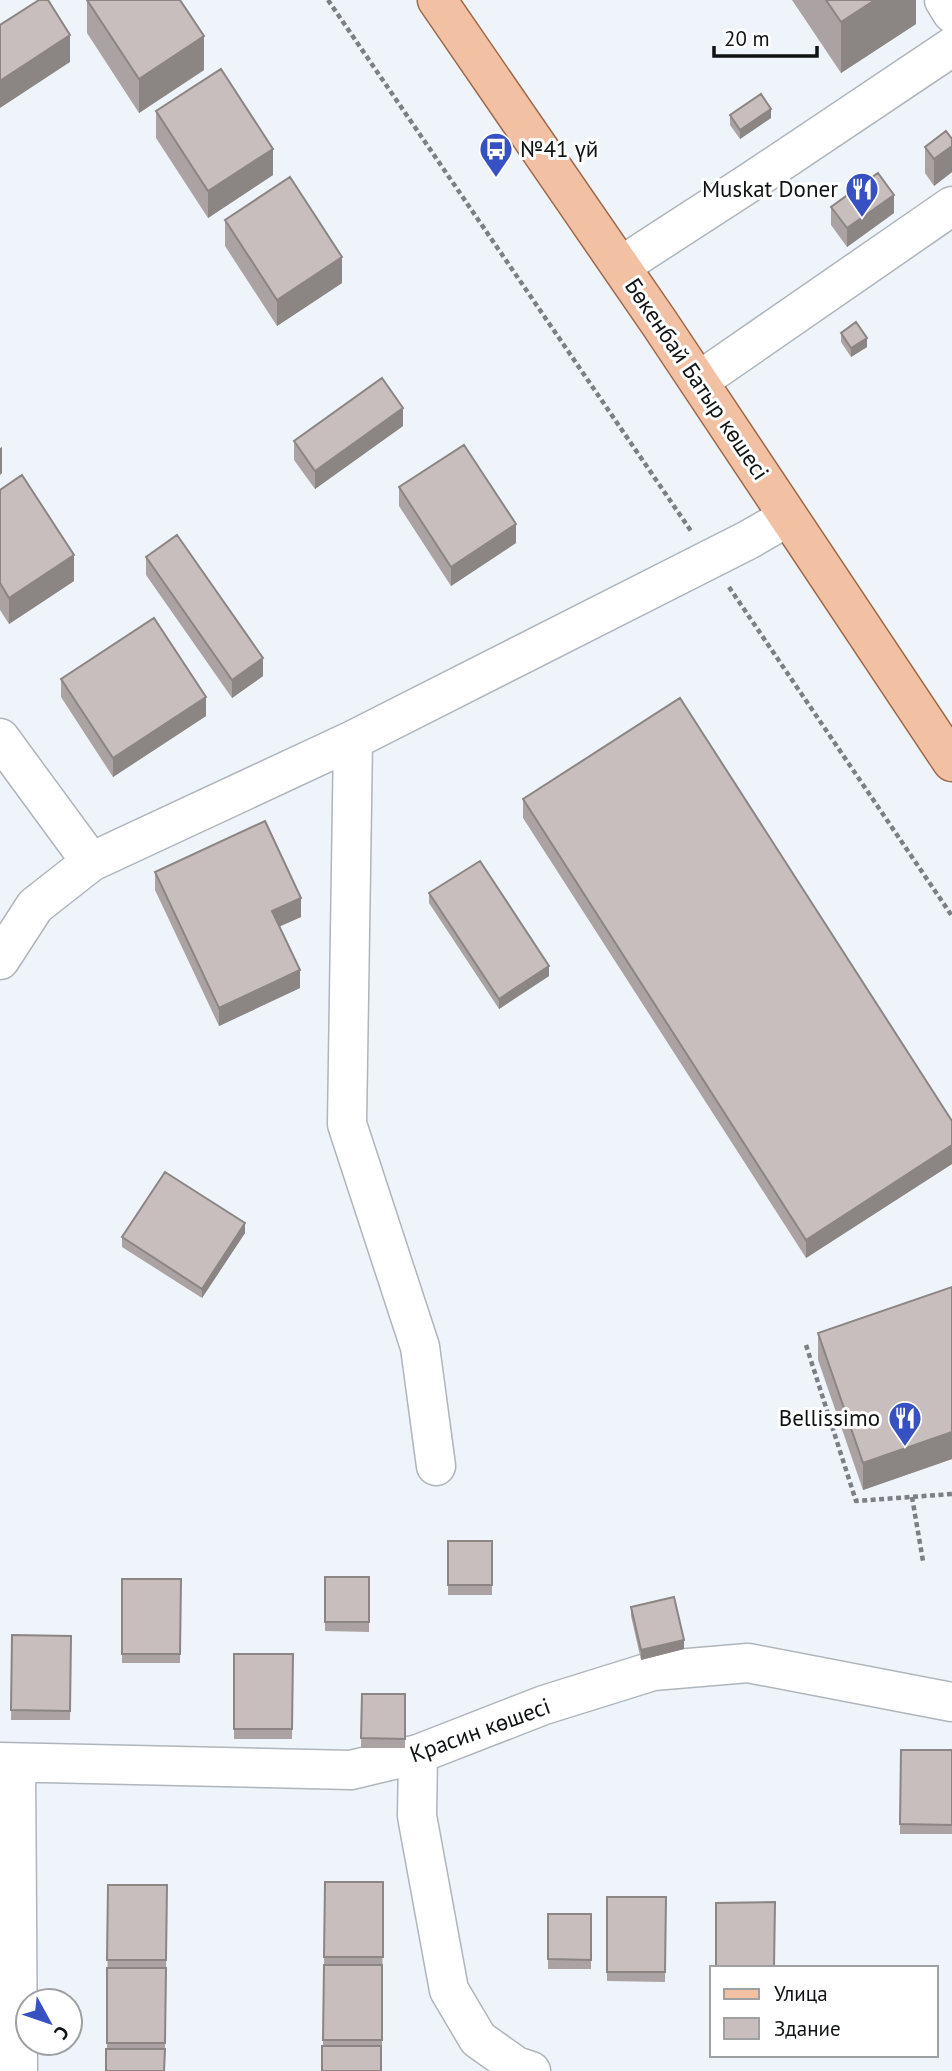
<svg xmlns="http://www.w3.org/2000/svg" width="952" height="2071" font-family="'PT Sans',sans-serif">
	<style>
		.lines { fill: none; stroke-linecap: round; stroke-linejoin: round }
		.minor-casing { stroke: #afb5bb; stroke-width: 41 }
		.major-casing { stroke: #9d694a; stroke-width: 41 }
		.path { stroke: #7c8084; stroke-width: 4.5; stroke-dasharray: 5 3.5; stroke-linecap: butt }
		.minor { stroke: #fff; stroke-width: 38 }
		.major { stroke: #f2c1a4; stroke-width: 38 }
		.wall { fill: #aba3a3 }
		.shaded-wall { fill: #8b8584 }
		.building { fill: #c7bebd; stroke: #8b8584; stroke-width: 2 }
		.labels { text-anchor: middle; stroke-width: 6; stroke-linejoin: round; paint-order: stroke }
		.poi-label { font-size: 23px; fill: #101214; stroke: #fff; text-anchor: end }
		.street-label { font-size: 23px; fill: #101214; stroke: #fff }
	</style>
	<rect width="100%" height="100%" fill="#eef4fa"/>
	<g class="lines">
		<defs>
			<path id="minor" d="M944,0L952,13
				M621,266L752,181L952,47
				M699,381L952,206
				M0,738L91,862
				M353,740L347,1124L420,1347L436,1466
				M0,960L35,906L91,862L353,740L748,540L788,517
				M418,1754L417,1816L449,1990L478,2039L516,2066L531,2071
				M0,1762L351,1770L418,1754L544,1705L653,1671L748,1663L952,1702
				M16,1763L18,2071"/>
			<path id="major" d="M437,0L660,324L952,762"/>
		</defs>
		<use href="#minor" class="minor-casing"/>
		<use href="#major" class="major-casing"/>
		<path class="path" d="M328,0L691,531
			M729,587L952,916
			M806,1345L856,1501L952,1494
			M912,1497L923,1561"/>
		<use href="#minor" class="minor"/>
		<use href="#major" class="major"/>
	</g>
	<path class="wall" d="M87,0L204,70L139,113L87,33Z
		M792,0H916V24L841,73Z
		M156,111L273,175L208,218L156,138Z
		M730,115L771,118L740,139L730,125Z
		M952,139V172L934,186L925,173V147Z
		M831,207L894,213L847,247L831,225Z
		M225,220L342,283L277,326L225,246Z
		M841,333L867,347L851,357L841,342Z
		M403,426L315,489L294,460V441Z
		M399,487L516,543L451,586L399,506Z
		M0,490L74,581L9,624L0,610Z
		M146,557L263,676L232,698L146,575Z
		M61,679L206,716L113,777L61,697Z
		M523,799L952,1121V1164L806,1258L523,818Z
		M155,872L301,917L279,926L300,988L219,1026L155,890Z
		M429,893L549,976L499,1009L429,903Z
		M245,1233L202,1298L122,1247V1237Z
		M952,1287V1459L863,1490L818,1360V1333Z
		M448,1541H492V1595H448Z
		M325,1577H369V1632L325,1631Z
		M122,1579H181L180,1663H122Z
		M631,1607L684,1649L641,1660L631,1616Z
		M12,1635L71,1636L70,1720H11Z
		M234,1654H293L292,1739H234Z
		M362,1694H405V1748H361Z
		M901,1750H952V1834H900Z
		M325,1882H383L382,2049L323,2046Z
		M108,1885H167L165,2052L107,2049Z
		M607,1897H666L665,1982L607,1981Z
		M548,1914H591V1969H548Z"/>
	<path class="shaded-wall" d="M875,0H916V24L841,73V22Z
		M70,35V62L0,108V81Z
		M204,36V70L139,113V79Z
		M771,109V118L740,139V130Z
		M952,146V172L934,186V159Z
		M273,149V175L208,218V191Z
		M894,195V213L847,247V228Z
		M342,257V283L277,326V300Z
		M867,338V347L851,357V348Z
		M403,408V426L315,489V471Z
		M2,447V473L0,475V448Z
		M516,524V543L451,586V567Z
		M74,555V581L9,624V598Z
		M263,658V676L232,698V680Z
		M206,697V716L113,777V758Z
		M301,898V917L272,930V911Z
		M549,966V976L499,1009V999Z
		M300,970V988L219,1026V1008Z
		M952,1145V1164L806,1258V1240Z
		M245,1223V1233L202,1298V1289Z
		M952,1432V1459L863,1490V1463Z
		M684,1640V1649L641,1660V1650Z"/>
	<path class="building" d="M39,0H48L70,35L0,81V25Z
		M87,0H180L204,36L139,79Z
		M826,0H875L841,22Z
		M221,69L273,149L208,191L156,111Z
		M761,94L771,109L740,130L730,115Z
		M946,131L952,139V146L934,159L925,147Z
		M878,173L894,195L847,228L831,207Z
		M290,177L342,257L277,300L225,220Z
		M856,322L867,338L851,348L841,333Z
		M382,378L403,408L315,471L294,441Z
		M464,445L516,524L451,567L399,487Z
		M22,475L74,555L9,598L0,583V490Z
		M177,535L263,658L232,680L146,557Z
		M154,618L206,697L113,758L61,679Z
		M680,698L952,1121V1145L806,1240L523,799Z
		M265,821L301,898L272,911L300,970L219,1008L155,872Z
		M480,861L549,966L499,999L429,893Z
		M165,1172L245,1223L202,1289L122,1237Z
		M952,1287V1432L863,1463L818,1333Z
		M448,1541H492V1585H448Z
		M325,1577H369V1622H325Z
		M122,1579H181L180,1654H122Z
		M674,1597L684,1640L641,1650L631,1607Z
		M12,1635L71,1636L70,1711L11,1710Z
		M234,1654H293L292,1729H234Z
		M362,1694H405V1739L361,1738Z
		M901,1750H952V1825L900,1824Z
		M325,1882H383V1957H324Z
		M108,1885H167L166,1960H107Z
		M607,1897H666L665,1972H607Z
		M775,1902L774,1968H716V1903Z
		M548,1914H591V1960L548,1959Z
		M324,1965H382V2040H323Z
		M107,1968H166L165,2043H107Z
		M322,2046H381V2071H322Z
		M106,2049H165L164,2071H106Z"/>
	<defs>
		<symbol id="bus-pin" viewBox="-11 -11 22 30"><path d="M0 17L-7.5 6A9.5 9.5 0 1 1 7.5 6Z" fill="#3751c3" stroke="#fff"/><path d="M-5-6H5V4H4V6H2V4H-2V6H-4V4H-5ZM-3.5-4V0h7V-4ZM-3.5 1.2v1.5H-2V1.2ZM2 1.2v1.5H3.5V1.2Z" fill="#fff"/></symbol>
		<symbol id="restaurant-pin" viewBox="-11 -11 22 30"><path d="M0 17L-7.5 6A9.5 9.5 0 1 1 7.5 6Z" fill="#3751c3" stroke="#fff"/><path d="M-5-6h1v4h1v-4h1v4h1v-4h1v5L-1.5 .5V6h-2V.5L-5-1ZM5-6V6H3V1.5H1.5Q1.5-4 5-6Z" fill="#fff"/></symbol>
	</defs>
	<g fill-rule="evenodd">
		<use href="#bus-pin" x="477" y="130" width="38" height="52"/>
		<use href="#restaurant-pin" x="843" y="170" width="38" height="52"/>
		<use href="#restaurant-pin" x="886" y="1399" width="38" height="52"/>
	</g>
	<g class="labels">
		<g class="poi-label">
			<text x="520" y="157" text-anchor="start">№41 үй</text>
			<text x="838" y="197">Muskat Doner</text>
			<text x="880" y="1426">Bellissimo</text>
		</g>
		<g class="street-label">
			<text transform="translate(697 379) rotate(56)" y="8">Бөкенбай Батыр көшесі</text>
			<text transform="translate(480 1730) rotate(-20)" y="8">Красин көшесі</text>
		</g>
	</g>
	<rect x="710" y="1966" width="228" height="91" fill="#ffffff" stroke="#9fa0a1" stroke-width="2"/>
	<rect x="724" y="1989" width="35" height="10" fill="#f2c1a4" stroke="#9fa0a1" stroke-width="2"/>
	<text x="774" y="2001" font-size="21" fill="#101214">Улица</text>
	<rect x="724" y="2018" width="35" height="21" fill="#c7bebd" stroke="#9fa0a1" stroke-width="2"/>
	<text x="774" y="2036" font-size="21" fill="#101214">Здание</text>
	<g transform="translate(49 2022) rotate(130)"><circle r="33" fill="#ffffff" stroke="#9fa0a1" stroke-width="2"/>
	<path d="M0-5L12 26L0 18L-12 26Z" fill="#3751c3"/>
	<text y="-10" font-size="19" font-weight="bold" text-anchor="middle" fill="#101214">С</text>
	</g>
	<path d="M714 46v10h103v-10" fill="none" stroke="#101214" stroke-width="3.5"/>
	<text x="724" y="46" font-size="21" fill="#101214" stroke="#ffffff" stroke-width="5" paint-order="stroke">20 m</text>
</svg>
